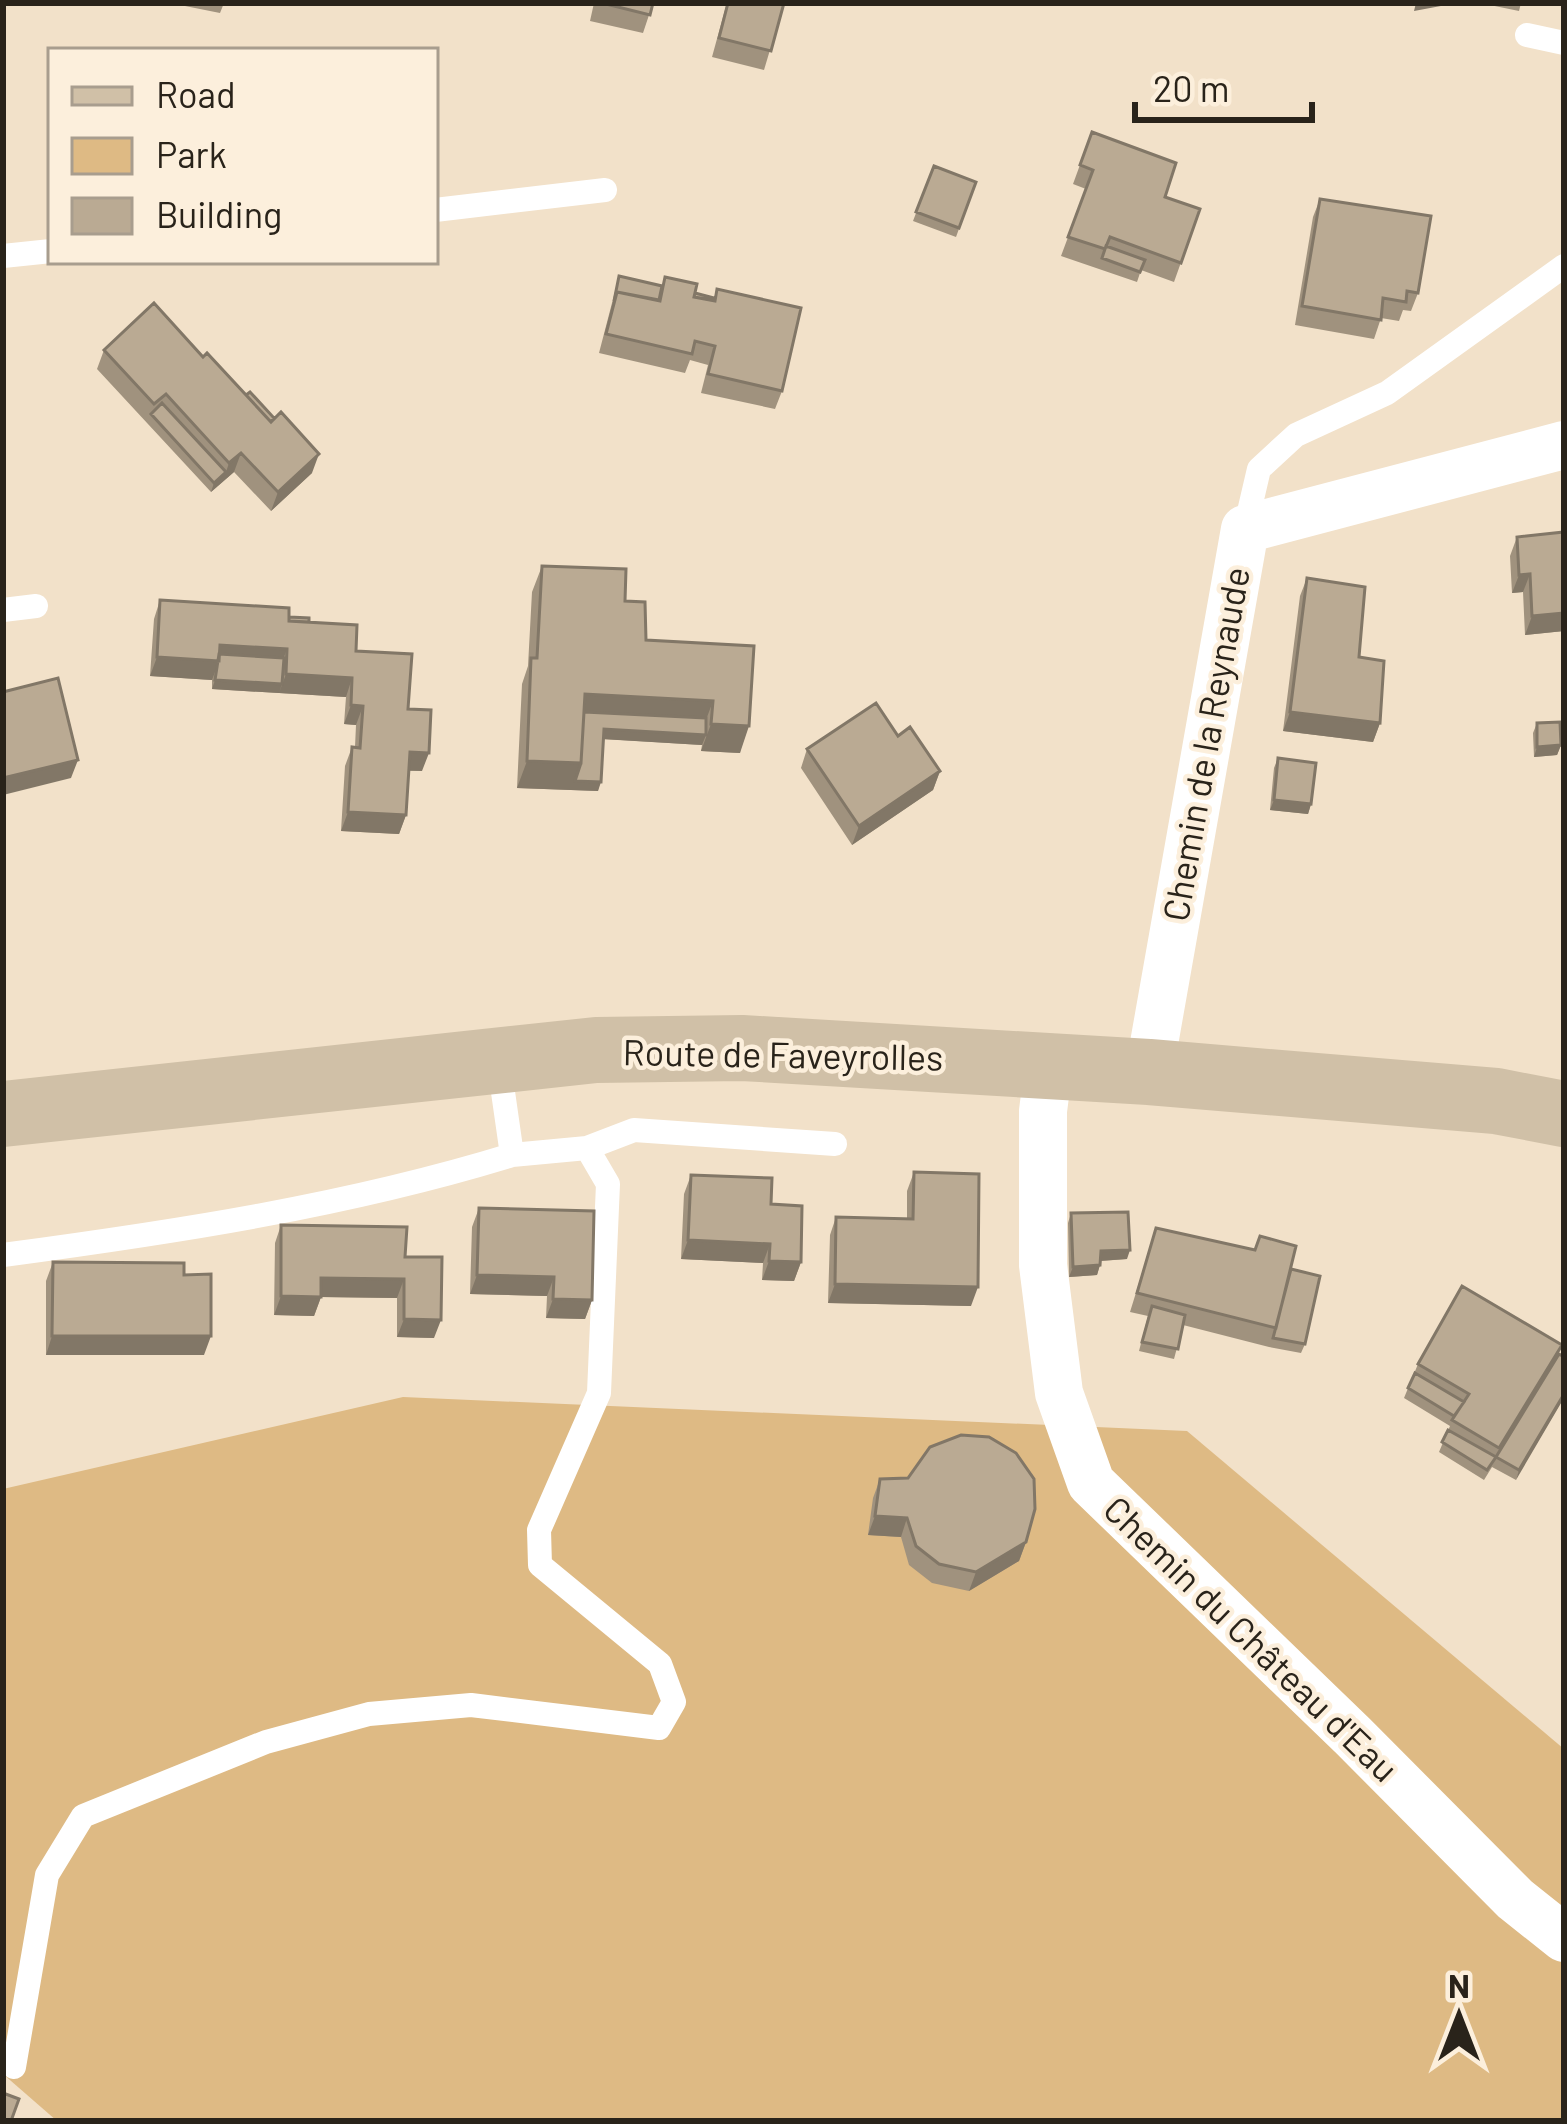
<svg xmlns="http://www.w3.org/2000/svg" width="1567" height="2124" font-family="Barlow,sans-serif">
	<style>
		.green { fill: #deba84 }
		.lines { fill: none; stroke-linecap: round; stroke-linejoin: round }
		.service { stroke: #fff; stroke-width: 24 }
		.minor { stroke: #fff; stroke-width: 48 }
		.secondary { stroke: #d0c0a7; stroke-width: 66 }
		.wall { fill: #a0927e }
		.shaded-wall { fill: #827767 }
		.building { fill: #baaa93; stroke: #827767; stroke-width: 3 }
		.labels { text-anchor: middle; stroke-width: 9; stroke-linejoin: round; paint-order: stroke }
		.street-label { font-size: 36px; fill: #29231a; stroke: #fcefdc }
	</style>
	<rect width="100%" height="100%" fill="#f2e1c9"/>
	<path class="green" d="M403,1397L1187,1431L1564,1749V2121H57L3,2074V1489Z"/>
	<g class="lines">
		<path class="service" d="M1527,35L1564,43
			M435,210L605,190
			M3,256L51,251
			M1245,529L1259,469L1296,435L1387,393L1564,266
			M3,610L36,606
			M587,1148L634,1130L835,1144
			M3,1255C175,1232 346,1206 512,1155
			M14,2067L47,1875L83,1816L266,1742L369,1714L471,1705L659,1728L674,1702L660,1664L540,1565L539,1530L599,1393L608,1184L587,1148L512,1155L499,1064"/>
		<path class="minor" d="M1049,1064L1043,1111V1265L1059,1393L1091,1483L1353,1736L1515,1899L1564,1938
			M1149,1072L1245,529L1564,445"/>
		<path class="secondary" d="M3,1114L596,1050L742,1048L1149,1072L1496,1101L1564,1114"/>
	</g>
	<path class="wall" d="M170,3H224L220,13Z
		M594,3H653L643,33L590,21Z
		M716,3H784L764,70L712,57L726,6Z
		M1480,3H1521L1519,11Z
		M1092,132L1165,197L1200,209L1174,282L1141,270L1137,282L1061,256L1086,189L1073,184Z
		M934,166L976,182L956,237L913,221Z
		M1320,199L1418,293L1411,311L1403,310L1399,321L1381,318L1374,339L1295,325L1313,217Z
		M619,276L662,286L665,277L695,293L714,298L717,289L782,391L775,409L701,393L708,365L690,360L685,373L599,353Z
		M104,350L203,357L312,473L271,511L234,472L211,492L97,369Z
		M1564,532V631L1525,635L1523,592L1512,593L1510,556L1517,537Z
		M542,566L625,601L646,640L754,646L740,753L701,751L702,745L604,739L598,791L517,788L522,684L528,666L532,592Z
		M1307,578L1359,657L1380,723L1373,742L1283,731L1300,596Z
		M160,600L309,622L356,651L408,709L422,771H409L406,815L399,834L341,831L345,766L352,747H355L356,725L344,724L346,697L212,689V680L150,676L154,619Z
		M1537,723L1561,745L1557,755L1534,757L1533,733Z
		M898,736L940,771L933,790L852,845L801,768L807,749Z
		M1278,758L1311,804L1308,814L1270,810L1274,768Z
		M914,1172L971,1306L828,1303L830,1235L836,1217L907,1218V1191Z
		M691,1175L771,1204L801,1262L794,1281L762,1280L763,1263L681,1259L684,1194Z
		M479,1208L592,1300L585,1319L546,1318L547,1296L470,1294L472,1227Z
		M1071,1213L1127,1259L1101,1261L1097,1275L1069,1277L1068,1223Z
		M281,1225L405,1257L434,1338L397,1337V1298L321,1297L314,1316L274,1315L275,1243Z
		M1156,1228L1291,1269L1305,1344L1301,1353L1269,1347L1183,1325L1174,1359L1139,1351L1148,1316L1130,1312Z
		M53,1262L184,1275L204,1355H46V1281Z
		M1559,1354L1564,1357L1516,1480L1492,1467L1484,1480L1439,1452L1450,1426L1404,1398L1418,1364Z
		M880,1479L1026,1542L1019,1561L969,1591L932,1583L909,1565L901,1537L868,1535L873,1498Z"/>
	<path class="shaded-wall" d="M1416,3H1457L1414,11Z
		M241,453L234,472L211,492L214,483L226,472L229,463Z
		M319,454L312,473L271,511L278,492Z
		M1530,574L1523,592L1512,593L1519,575Z
		M1564,613V631L1525,635L1532,616Z
		M220,645L287,649L280,668L218,664L212,680L150,676L157,657Z
		M286,674L352,678L346,697L279,693Z
		M215,680L282,684L279,693L212,689Z
		M585,694L713,701L703,728L578,721Z
		M351,705L363,706L356,725L344,724Z
		M1290,712L1380,723L1373,742L1283,731Z
		M711,724L749,726L740,753L701,751Z
		M604,729L706,735L702,745L601,739Z
		M1561,745L1557,755L1534,757L1537,747Z
		M410,752L429,753L422,771L403,770Z
		M78,760L71,778L3,795V778Z
		M527,761L581,763L601,782L598,791L517,788Z
		M940,771L933,790L852,845L859,826Z
		M1274,800L1311,804L1308,814L1270,810Z
		M348,812L406,815L399,834L341,831Z
		M688,1240L770,1244L763,1263L681,1259Z
		M1130,1250L1127,1259L1098,1261L1101,1251Z
		M769,1261L801,1262L794,1281L762,1280Z
		M1100,1265L1097,1275L1069,1277L1073,1267Z
		M477,1275L554,1277L547,1296L470,1294Z
		M321,1278L404,1279L397,1298L321,1297L314,1316L274,1315L281,1296Z
		M835,1284L978,1287L971,1306L828,1303Z
		M553,1299L592,1300L585,1319L546,1318Z
		M404,1319L441,1320L434,1338L397,1337Z
		M52,1336H211L204,1355H46Z
		M1564,1394V1398L1516,1480L1519,1470Z
		M875,1516L907,1518L901,1537L868,1535Z
		M1026,1542L1019,1561L969,1591L976,1572Z"/>
	<path class="building" d="M602,3H653L650,15Z
		M728,3H784L771,51L719,38Z
		M1092,132L1176,163L1165,197L1200,209L1181,263L1110,237L1105,249L1068,237L1093,170L1080,165Z
		M934,166L976,182L959,228L916,212Z
		M1320,199L1431,216L1418,293L1407,291L1406,302L1383,298L1381,320L1302,306Z
		M1106,246L1145,260L1140,272L1102,258Z
		M619,276L662,286L659,300L617,292L614,301Z
		M665,277L697,284L694,297L715,301L717,289L801,308L782,391L708,374L715,346L695,341L692,354L606,334L617,292L660,301Z
		M695,293L714,298L713,300L694,297Z
		M154,303L203,357L207,353L271,422L281,412L319,454L278,492L241,453L229,463L166,394L154,404L104,350Z
		M250,392L274,418L271,422L246,395Z
		M162,403L226,472L214,483L151,414Z
		M1564,532V613L1532,616L1530,574L1519,575L1517,537Z
		M542,566L626,569L625,601L645,602L646,640L754,646L749,726L711,724L713,701L585,694L581,763L527,761L531,658H537Z
		M1307,578L1365,587L1359,657L1384,661L1380,723L1290,712Z
		M160,600L289,608V621L357,625L356,651L412,654L408,709L431,710L429,753L410,752L406,815L348,812L352,747L360,748L363,706L351,705L352,678L286,674L287,649L220,645L219,661L157,657Z
		M289,617L309,618V622L289,621Z
		M219,654L284,658L282,684L215,680Z
		M58,678L78,760L3,778V692Z
		M876,703L898,736L910,727L940,771L859,826L807,749Z
		M584,712L706,718V735L604,729L601,782L575,781L581,763Z
		M1560,722L1561,745L1537,747V723Z
		M1278,758L1316,763L1311,804L1274,800Z
		M914,1172L979,1174L978,1287L835,1284L836,1217L913,1219Z
		M691,1175L772,1178L771,1204L802,1206L801,1262L769,1261L770,1244L688,1240Z
		M479,1208L594,1211L592,1300L553,1299L554,1277L477,1275Z
		M1128,1212L1130,1250L1101,1251L1100,1265L1073,1267L1071,1213Z
		M281,1225L407,1227L405,1257H442L441,1320L404,1319V1279L321,1278V1297L281,1296Z
		M1156,1228L1255,1250L1260,1236L1296,1246L1276,1328L1137,1293Z
		M53,1262L184,1263V1275L211,1274V1336H52Z
		M1291,1269L1320,1276L1305,1344L1273,1338Z
		M1462,1286L1562,1345L1499,1448L1452,1420L1469,1394L1418,1364Z
		M1152,1306L1185,1315L1178,1349L1142,1342Z
		M1559,1354L1564,1357V1394L1519,1470L1496,1457Z
		M1415,1373L1464,1402L1454,1416L1408,1388Z
		M1448,1430L1496,1457L1487,1470L1442,1442Z
		M961,1435L989,1437L1016,1453L1034,1479L1035,1509L1026,1542L976,1572L939,1564L916,1546L907,1518L875,1516L880,1479L908,1478L930,1447Z
		M3,2093L19,2099L11,2121H3Z"/>
	<g class="labels">
		<g class="street-label">
			<text transform="translate(1206 744) rotate(-80)" y="13">Chemin de la Reynaude</text>
			<text transform="translate(783 1055) rotate(1)" y="13">Route de Faveyrolles</text>
			<text transform="translate(1251 1639) rotate(44)" y="13">Chemin du Château d'Eau</text>
		</g>
	</g>
	<rect width="1567" height="2124" fill="none" stroke="#29231a" stroke-width="12"/>
	<rect x="48" y="48" width="390" height="216" fill="#fcefdc" stroke="#a89d8e" stroke-width="3"/>
	<rect x="72" y="87" width="60" height="18" fill="#d0c0a7" stroke="#a89d8e" stroke-width="3"/>
	<text x="156" y="108" font-size="36" fill="#29231a">Road</text>
	<rect x="72" y="138" width="60" height="36" fill="#deba84" stroke="#a89d8e" stroke-width="3"/>
	<text x="156" y="168" font-size="36" fill="#29231a">Park</text>
	<rect x="72" y="198" width="60" height="36" fill="#baaa93" stroke="#a89d8e" stroke-width="3"/>
	<text x="156" y="228" font-size="36" fill="#29231a">Building</text>
	<g transform="translate(1459 2016)" stroke="#fcefdc" stroke-width="9" paint-order="stroke">
	<path d="M0-9L21 45L0 30L-21 45Z" fill="#29231a"/>
	<text y="-18" font-size="33" font-weight="bold" text-anchor="middle" fill="#29231a">N</text>
	</g>
	<path d="M1135 102v18h177v-18" fill="none" stroke="#29231a" stroke-width="6"/>
	<text x="1153" y="102" font-size="36" fill="#29231a" stroke="#fcefdc" stroke-width="9" paint-order="stroke">20 m</text>
</svg>
